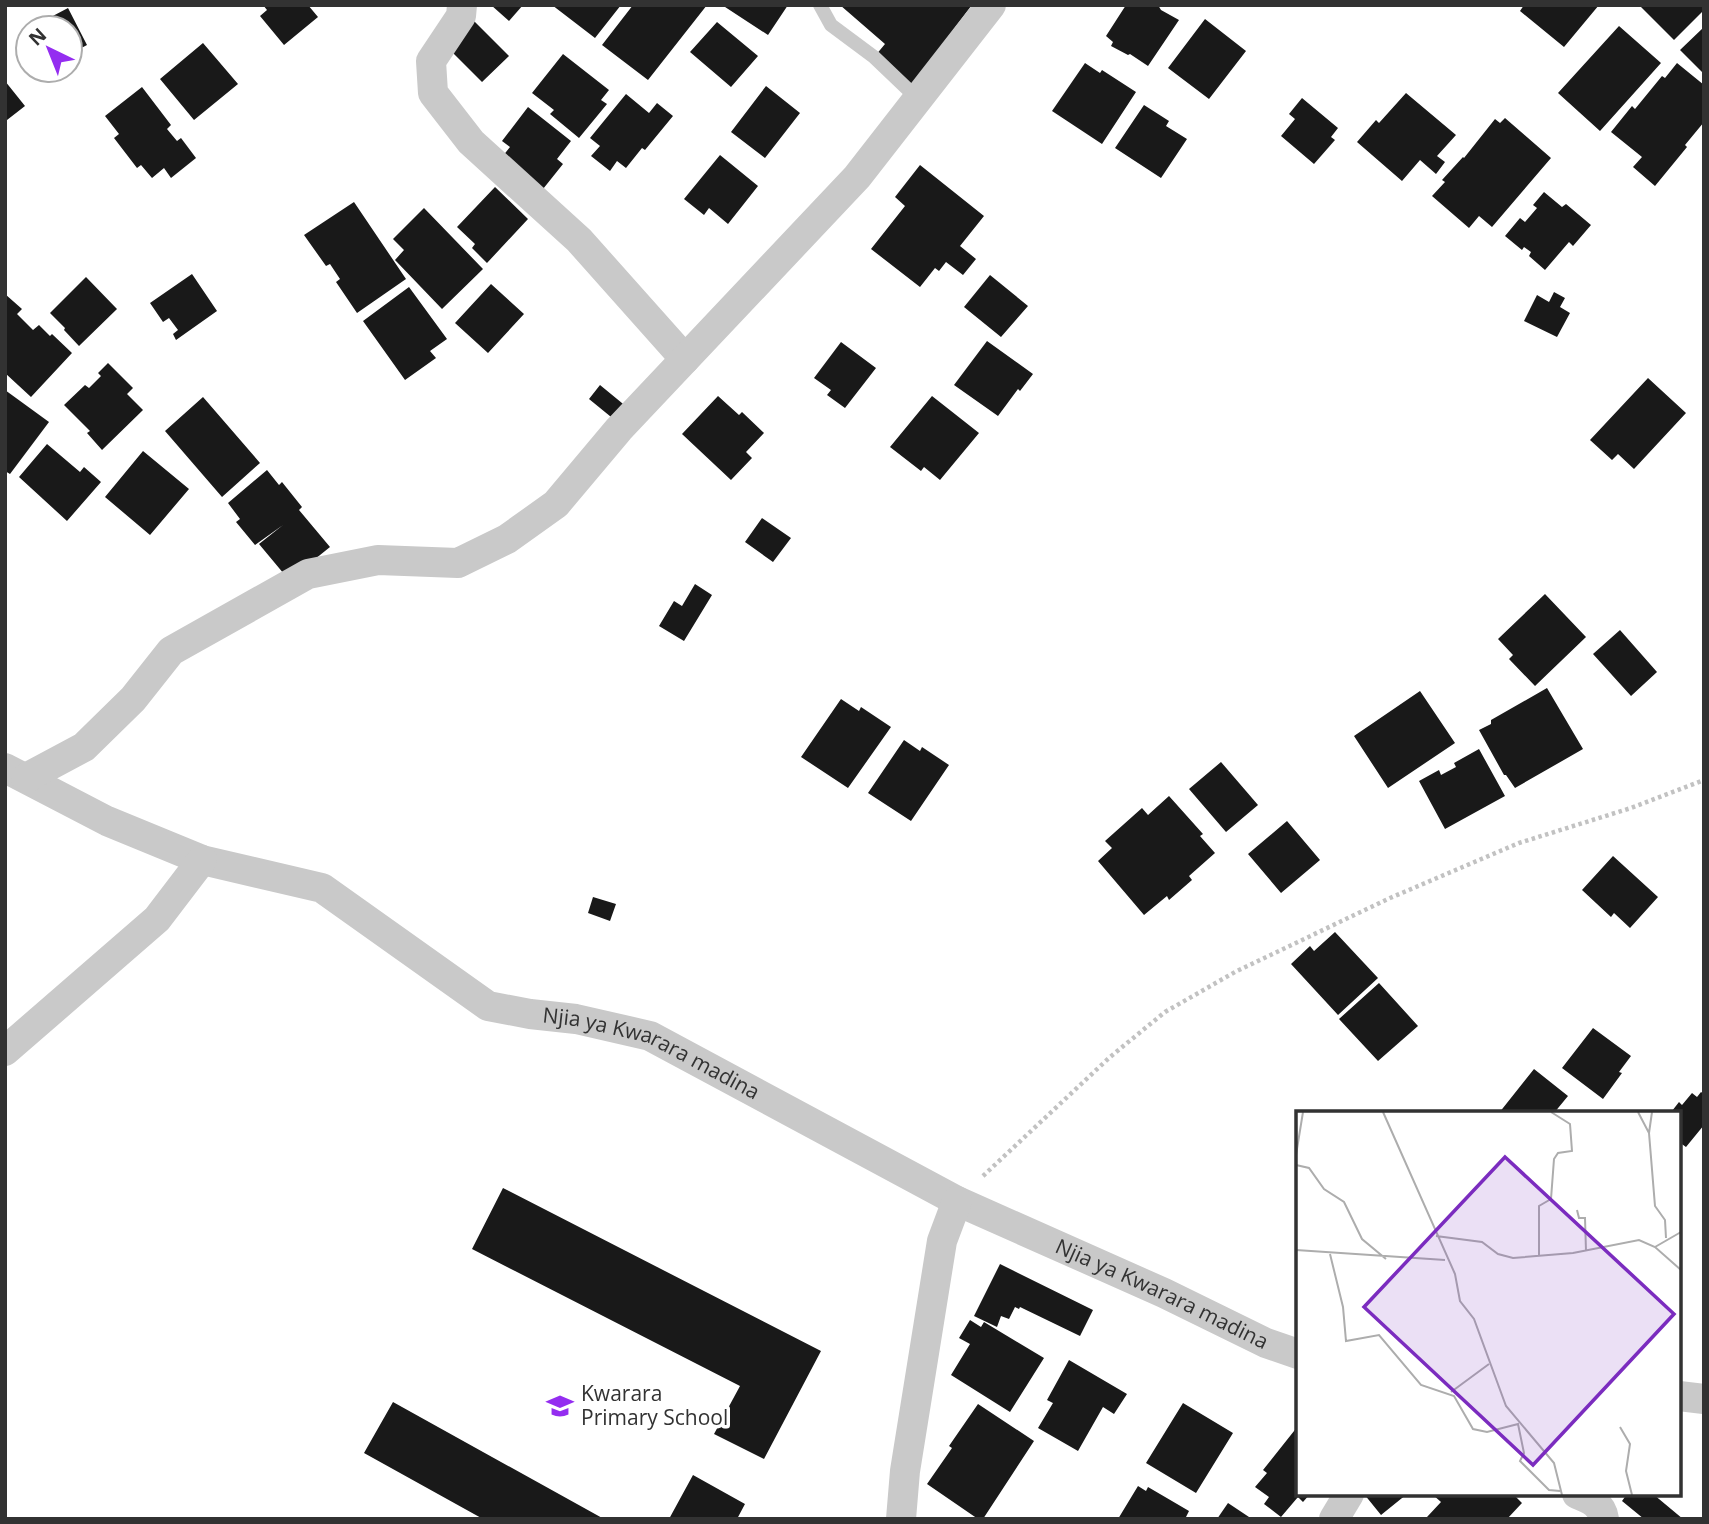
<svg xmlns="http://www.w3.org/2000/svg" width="1709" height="1524" font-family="'Open Sans',sans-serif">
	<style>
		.building { fill: #191919 }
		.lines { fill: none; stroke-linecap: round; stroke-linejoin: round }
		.path { stroke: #c2c2c2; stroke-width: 4.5; stroke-dasharray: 3.5 3.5; stroke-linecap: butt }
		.lane { stroke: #c9c9c9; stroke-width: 14 }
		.street { stroke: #c9c9c9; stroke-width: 30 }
		.labels { text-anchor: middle; stroke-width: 7; stroke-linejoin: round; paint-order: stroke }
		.street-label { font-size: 21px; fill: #323232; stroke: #fff }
		.poi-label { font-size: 21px; fill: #323232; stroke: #fff; text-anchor: start }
		.inset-road { fill: none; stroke: #adadad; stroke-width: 2 }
		.view { fill: #7b2cbf; fill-opacity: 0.15; stroke: #7b2cbf; stroke-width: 3.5 }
		.inset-edge { fill: none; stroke: #323232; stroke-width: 3.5 }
	</style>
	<rect width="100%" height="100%" fill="#fff"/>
	<path class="building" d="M263,5H308L318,17L284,45L260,16L267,10Z
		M491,5H523L509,21Z
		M552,5H621L595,38Z
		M633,5H707L648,80L602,45Z
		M722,5H788L768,35Z
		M840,5H972L911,86L875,56L885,44Z
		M1126,5H1158L1161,10L1179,20L1148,66L1130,54L1128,55L1111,46L1113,42L1106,36Z
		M1524,5H1599L1564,47L1520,11Z
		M1639,5H1704V10L1674,40Z
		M68,8L87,45L70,54V28H30Z
		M470,17L509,56L482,82L449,49Z
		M1205,19L1246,51L1209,99L1168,68Z
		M717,22L758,56L731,87L690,52Z
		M1619,26L1661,63L1600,131L1558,93Z
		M1704,27V74L1680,50Z
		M203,43L238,84L194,120L160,79Z
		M563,54L609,90L601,100L607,104L579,138L550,114L554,110L532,93Z
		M1085,63L1100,73L1102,70L1136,92L1102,144L1052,111Z
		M1677,63L1704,85V122L1685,145L1687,147L1655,186L1633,167L1642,157L1611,132L1632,106L1635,109L1662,76L1665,78Z
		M5,81L25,106L7,120L5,117Z
		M766,86L800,113L765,158L731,132Z
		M142,87L171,125L167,129L177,141L181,138L196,158L171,178L164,168L152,178L141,165L137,168L114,138L119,134L105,116Z
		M1406,93L1456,135L1437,156L1445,162L1436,174L1420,160L1402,181L1357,142L1376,120L1379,123Z
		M626,94L649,113L657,103L673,116L645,150L642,148L626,168L617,161L610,171L591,156L600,146L590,138Z
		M1302,98L1338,128L1331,137L1335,140L1314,164L1281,136L1295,119L1289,114Z
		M1144,105L1169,121L1166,126L1187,139L1161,178L1115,148Z
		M528,107L571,141L557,159L563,164L539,194L498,162L510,147L502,141Z
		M1505,118L1551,158L1492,227L1479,216L1469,228L1432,196L1445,182L1442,180L1463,157L1464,158L1495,119L1500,123Z
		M720,155L758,186L728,224L709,208L704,215L684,199Z
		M920,165L984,216L960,246L976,259L963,275L946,262L939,271L935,268L920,287L871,249L905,206L895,197Z
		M495,187L528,219L487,263L472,248L475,244L457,227Z
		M1544,192L1562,207L1566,204L1591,225L1573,246L1569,242L1545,270L1529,256L1531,252L1524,247L1522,250L1505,236L1520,218L1525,222L1537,208L1533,205Z
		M354,202L406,279L357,313L336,282L340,279L330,264L326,266L304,235Z
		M424,208L483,269L442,309L395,260L404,250L393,239Z
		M192,274L217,311L176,340L173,334L178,330L169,318L163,322L150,303Z
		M990,275L1028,306L1001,337L964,307Z
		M86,277L117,309L79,346L64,330L65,328L50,313Z
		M491,284L524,314L488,353L455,323Z
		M409,287L447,339L430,351L436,358L405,380L363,321Z
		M1554,292L1565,298L1560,307L1570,313L1557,337L1524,321L1537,295L1549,302Z
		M5,294L22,309L17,314L33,330L39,325L50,336L52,334L72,353L31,397L5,373Z
		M987,341L1033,374L1020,391L1018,389L998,416L954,385Z
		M841,342L876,368L845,408L827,395L831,390L814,378Z
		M108,363L133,388L127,394L143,410L102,450L87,433L90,431L64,405L85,385L89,388L101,376L98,373Z
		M1648,378L1686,413L1634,469L1618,454L1612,460L1590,440Z
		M600,385L628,408L616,421L589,399Z
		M5,390L49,422L10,474L5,471Z
		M718,396L739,415L742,412L764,433L746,452L752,458L731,480L682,434Z
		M932,396L979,433L940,480L924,467L921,471L890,447Z
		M203,397L260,463L222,497L165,431Z
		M47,444L80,472L84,467L101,482L67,521L19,477Z
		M143,451L189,489L150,535L105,497Z
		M267,470L279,485L282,482L302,507L299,510L330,547L289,580L259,544L283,525L255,545L236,522L240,519L228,503Z
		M762,518L791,538L773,562L745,542Z
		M695,584L712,595L684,641L659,626L674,601L682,606Z
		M1545,594L1586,637L1535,686L1509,659L1513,655L1498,639Z
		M1620,630L1657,672L1631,696L1593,654Z
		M1547,688L1583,749L1515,788L1506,775H1504L1479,730L1491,724V720Z
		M1420,691L1455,743L1388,788L1354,736Z
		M841,699L859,711L861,707L891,727L848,788L801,757Z
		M904,740L920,751L922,747L949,765L911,821L868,793Z
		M1479,749L1505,796L1445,829L1419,781L1439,770L1441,775L1456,767L1454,763Z
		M1221,762L1258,805L1226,832L1189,789Z
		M1169,796L1203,834L1200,836L1215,853L1189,876L1192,880L1169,900L1167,896L1144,915L1098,861L1112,848L1105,841L1142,808L1148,815Z
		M1287,821L1320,860L1281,893L1248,854Z
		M1613,856L1658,897L1630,928L1614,913L1611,917L1582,890Z
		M593,897L616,904L610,921L588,913Z
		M1335,932L1378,978L1338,1015L1291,964L1310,946L1314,951Z
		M1379,983L1418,1026L1378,1061L1339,1019Z
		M1593,1028L1631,1056L1619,1072L1622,1073L1603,1099L1562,1068Z
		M1534,1069L1568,1096L1554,1113H1499Z
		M1701,1092L1704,1094V1125L1686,1147L1679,1142L1681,1118L1679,1113L1672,1111L1679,1102L1682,1105L1692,1093L1697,1097Z
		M503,1188L821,1351L764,1459L714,1434L740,1386L472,1249Z
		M1000,1264L1093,1310L1080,1336L1020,1307L1019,1309L1015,1307L1009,1319L1001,1316L997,1327L974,1316Z
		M970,1320L981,1327L984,1322L1044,1358L1010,1412L951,1375L970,1344L959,1338Z
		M1069,1360L1127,1394L1114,1414L1103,1407L1078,1451L1038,1428L1053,1403L1047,1400Z
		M393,1402L604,1519H483L364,1453Z
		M1183,1403L1233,1433L1196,1493L1146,1463Z
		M978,1404L1034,1441L983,1519H978L927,1484L952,1448L949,1446Z
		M1298,1426V1494H1310L1303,1502L1298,1497L1281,1517L1264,1504L1269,1497L1255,1487L1267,1473L1263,1470Z
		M693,1475L745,1504L737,1519H669Z
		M1138,1486L1146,1491L1148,1487L1189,1511L1185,1519H1118Z
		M1364,1494H1407L1381,1515Z
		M1432,1494H1513L1522,1503L1507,1519H1429L1427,1517L1441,1502Z
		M1627,1494H1653L1683,1519H1644L1622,1501Z
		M1228,1503L1252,1519H1217Z"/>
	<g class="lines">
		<path class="path" d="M983,1176L1110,1057L1165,1012L1235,972L1390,898L1519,843L1631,808L1704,780"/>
		<path class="lane" d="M820,5L831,25L874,57L918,99"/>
		<g class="street">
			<path d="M462,5L461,16L431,61L433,93L471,142L579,240L685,359"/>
			<path id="s1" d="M5,768L107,821L202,860L322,888L488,1006L530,1014L576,1019L650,1036L957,1201L1164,1293L1266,1343L1298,1354"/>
			<path d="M26,778L84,747L133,699L171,651L308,574L378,560L458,563L507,539L556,504L619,429L857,177L991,5"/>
			<path d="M5,1051L157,919L202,860"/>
			<path d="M1679,1396L1704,1399"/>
			<path d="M1577,1494C1590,1499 1602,1504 1604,1519"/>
			<path d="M901,1519L905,1471L942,1241L957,1201"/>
			<path d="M1334,1519L1349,1494"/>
		</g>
	</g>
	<defs>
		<symbol id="school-bare" viewBox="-9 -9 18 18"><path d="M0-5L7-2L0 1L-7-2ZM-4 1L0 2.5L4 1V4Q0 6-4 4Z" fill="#942df0" stroke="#fff" stroke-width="2.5" paint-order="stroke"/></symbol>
	</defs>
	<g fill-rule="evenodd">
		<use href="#school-bare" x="541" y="1387" width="38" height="38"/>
	</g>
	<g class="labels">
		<g class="street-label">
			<text dy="7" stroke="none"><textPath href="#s1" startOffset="716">Njia ya Kwarara madina</textPath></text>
			<text dy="7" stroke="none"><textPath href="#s1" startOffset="1283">Njia ya Kwarara madina</textPath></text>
		</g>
		<g class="poi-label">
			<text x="581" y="1401">Kwarara<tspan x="581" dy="24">Primary School</tspan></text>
		</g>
	</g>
	<g transform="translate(1296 1111)">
		<rect width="385" height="385" fill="#fff"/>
		<path class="inset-road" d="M87,1L159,163L164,190L178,208L210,295L258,352L266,384M342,1L353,22L359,95L369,109L370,127M353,22L356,1M0,44L7,1M0,54L13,57L28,78L48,91L66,128L90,148M281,99L283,107H289L290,140M140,125L186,131L202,143L217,147L277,142L343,129L359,136L385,159M359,136L385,121M0,139L149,149M34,143L47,196L50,230L83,224L125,274L158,285L177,318L191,321L222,313L228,342L224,350L253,379L264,380M243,144V95L255,88L258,48L262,42L276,40L274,13L255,1M155,281L193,253M324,316L334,333L330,360L336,384"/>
		<path class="view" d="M209,46L378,203L237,354L68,196Z"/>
		<rect width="385" height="385" class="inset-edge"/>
	</g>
	<rect width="1709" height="1524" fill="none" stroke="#323232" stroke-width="14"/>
	<g transform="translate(49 49) rotate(317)"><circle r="33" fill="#ffffff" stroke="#adadad" stroke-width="2"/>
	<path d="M0-5L12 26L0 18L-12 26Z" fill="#942df0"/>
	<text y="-10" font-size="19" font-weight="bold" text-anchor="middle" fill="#323232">N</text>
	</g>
</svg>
